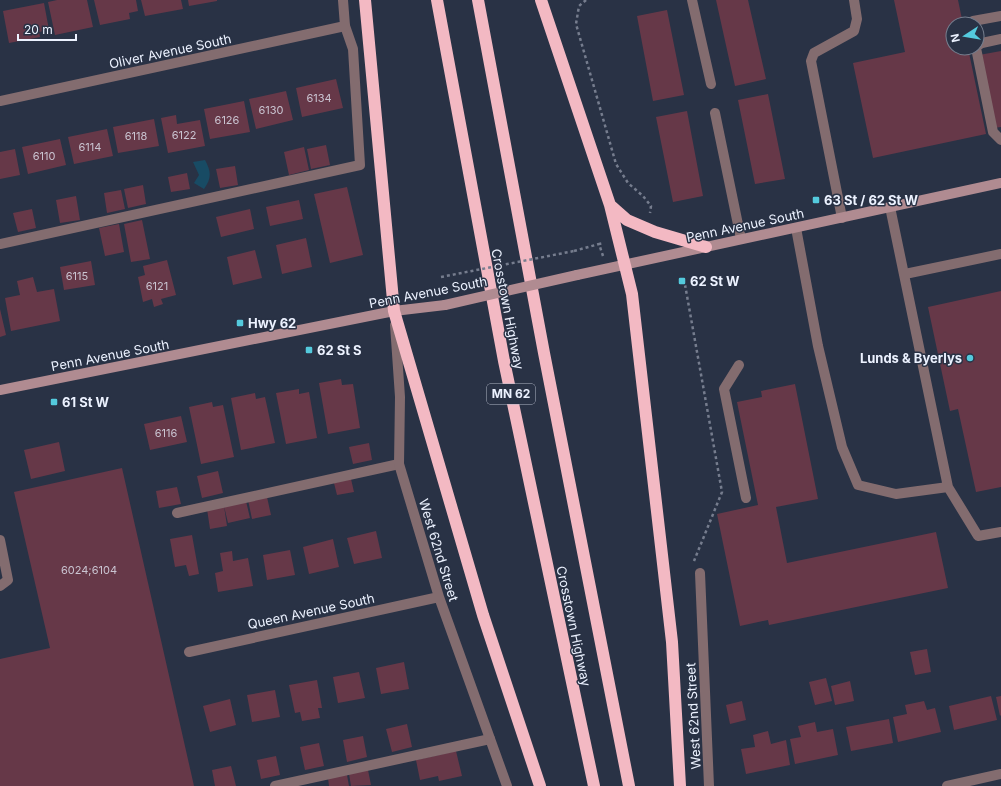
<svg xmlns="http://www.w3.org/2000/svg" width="1001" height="786" font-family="Inter,sans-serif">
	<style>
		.water { fill: #184b64 }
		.building { fill: #663848 }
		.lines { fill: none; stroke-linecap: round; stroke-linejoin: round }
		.path { stroke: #767d8e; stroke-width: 2.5; stroke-dasharray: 3 3; stroke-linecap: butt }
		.service { stroke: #836c6f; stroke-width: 10 }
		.minor { stroke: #836c6f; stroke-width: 10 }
		.secondary { stroke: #b08b91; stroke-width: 10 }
		.motorway { stroke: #f3b9c3; stroke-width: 12 }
		.path-bridge { stroke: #767d8e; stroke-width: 2.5; stroke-dasharray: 3 3; stroke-linecap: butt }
		.secondary-bridge { stroke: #b08b91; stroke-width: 10 }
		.poi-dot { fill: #54cadd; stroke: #293245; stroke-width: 1.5 }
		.labels { text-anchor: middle; stroke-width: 3; stroke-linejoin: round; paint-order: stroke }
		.number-label { font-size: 11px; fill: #cac4d1 }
		.shield { fill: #293245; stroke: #b2b8c7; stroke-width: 1 }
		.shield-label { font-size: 12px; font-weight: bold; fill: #ecf2ff }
		.street-label { font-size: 13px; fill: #ecf2ff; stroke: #293245 }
		.poi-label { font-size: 13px; font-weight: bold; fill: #ecf2ff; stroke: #293245; text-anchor: start }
	</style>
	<rect width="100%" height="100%" fill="#293245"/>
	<path class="water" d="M205,160C211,171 212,178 204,189L194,183L199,175L193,162Z"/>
	<path class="building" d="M57,0H87L93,27L55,35L48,2Z
		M94,0H136L138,11L129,13L130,19L100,25Z
		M141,0H181L183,9L145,16Z
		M188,0H217V1L189,6Z
		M716,0H748L766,79L735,86Z
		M894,0H958L963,24H953V48H968L986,134L873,158L853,63L905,52Z
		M44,3L49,30L39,32L40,37L9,43L3,11Z
		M667,10L684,95L653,101L637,16Z
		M1001,51V127L993,128L979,55Z
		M336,79L343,108L302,117L296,88Z
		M286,91L293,120L256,129L249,99Z
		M768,94L785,179L755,184L738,100Z
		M244,101L250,132L210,139L204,109Z
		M687,111L703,196L673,202L656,117Z
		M176,115L177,124L200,120L205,146L168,153L161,118Z
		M154,119L159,146L118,153L113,127Z
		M107,129L113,156L74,164L68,137Z
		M60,139L66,165L28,174L22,147Z
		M326,145L330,165L311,169L307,149Z
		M304,147L309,170L289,175L284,152Z
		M15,149L20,175L0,179V152Z
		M235,166L238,185L220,188L216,169Z
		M187,173L190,189L171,192L168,177Z
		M143,185L146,204L128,208L124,189Z
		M347,187L363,255L330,263L314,194Z
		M121,190L125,209L107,213L104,193Z
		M76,196L80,220L60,223L56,200Z
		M299,200L303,219L270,226L266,207Z
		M32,209L36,228L18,232L13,213Z
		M250,209L254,229L221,237L216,217Z
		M142,220L150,259L131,262L124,224Z
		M119,224L124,252L105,256L99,228Z
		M306,238L312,267L282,274L276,245Z
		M255,250L262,278L233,285L227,257Z
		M167,260L176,295L161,299L163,304L154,307L152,299L143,302L138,277L145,275L143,266Z
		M91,261L95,285L64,290L60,267Z
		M33,277L37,292L54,289L60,321L11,331L5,298L20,295L17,281Z
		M1001,291V487L976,492L958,409L950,411L928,307Z
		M0,309L6,335L0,337Z
		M341,379L342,385L353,384L360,428L328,434L319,383Z
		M795,384L818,499L776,507L787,563L936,532L948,588L769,625L768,620L740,626L717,514L758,505L737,402L762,397L761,391Z
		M299,389V394L309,392L317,438L286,444L276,393Z
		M255,393L256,399L265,397L275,443L241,450L231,398Z
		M212,402L213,407L223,405L234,457L201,464L189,407Z
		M181,416L187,442L150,450L144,424Z
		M59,442L65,471L31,479L24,450Z
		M369,443L372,460L353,464L349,447Z
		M122,468L194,786H0V659L50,648L14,492Z
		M218,471L223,493L202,498L197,476Z
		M351,479L354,492L337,495L334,483Z
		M177,487L181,504L159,508L156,491Z
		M267,497L271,515L252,519L248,500Z
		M246,501L250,518L228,523L224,506Z
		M224,506L227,526L210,529L207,509Z
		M376,531L382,558L354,564L347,538Z
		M192,535L199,574L189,576L186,565L175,567L170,539Z
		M333,539L339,567L309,574L303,547Z
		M290,550L295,575L267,580L263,555Z
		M232,551L233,561L248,558L253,586L218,592L215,573L223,571L220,553Z
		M927,649L931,672L915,675L910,652Z
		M404,662L409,689L381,694L376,668Z
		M359,672L365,698L338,703L333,677Z
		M826,678L832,701L815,705L809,682Z
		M317,680L322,708H318L320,718L302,721L300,712L295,713L289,685Z
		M850,681L854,701L835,705L831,686Z
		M275,690L280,717L252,722L247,695Z
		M991,696L997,720L954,730L949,706Z
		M1001,696V715L1000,716L996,697Z
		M230,699L236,725L210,732L203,706Z
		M742,701L746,720L730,724L726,705Z
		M924,701L927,710L935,708L941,732L898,742L893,717L907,714L905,705Z
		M889,719L893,743L851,751L846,727Z
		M815,722L817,732L833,729L838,755L795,764L790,739L801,737L798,726Z
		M407,724L412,747L392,752L386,729Z
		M768,731L771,744L786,740L790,765L746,774L741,749L755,747L753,735Z
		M363,736L367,757L347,762L343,740Z
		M319,743L324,766L305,770L300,747Z
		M456,751L462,776L439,781L438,776L420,780L416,760Z
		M276,756L280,775L261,779L257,760Z
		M231,766L236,786H215L212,770Z
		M368,770L371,785L351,786L349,774Z
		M347,775L349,786H329L328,778Z"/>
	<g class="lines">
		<path class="path" d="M586,0L579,6L576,24L616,164L628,183L643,196L651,206L650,213
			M574,251L599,244
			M603,256L599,244L604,243
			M684,279L722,492L694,561"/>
		<path class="service" d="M692,0L711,84
			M973,21L1001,16
			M977,46L982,43L1001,39
			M976,48L993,132L1001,140
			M715,113L741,239
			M842,218L811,61L814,53L854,31L857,19L854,0
			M796,228L818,346L842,447L858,485L896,494L948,487L890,207
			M0,244L360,165L353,49L345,26
			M905,274L1001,254
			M739,365L724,389L746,498
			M948,487L978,536L1001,532
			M177,513L399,464
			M0,540L8,580L0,586
			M275,786L490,739"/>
		<path class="minor" d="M0,101L345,26L343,0
			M395,325L400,397L399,464L439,597L507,786
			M700,573L709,786
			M189,652L439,597
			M947,786L1001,774"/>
		<path class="secondary" d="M577,275L1001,183
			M0,390L394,311L445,305"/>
		<path class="motorway" d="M365,0L394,311L483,615L540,786
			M437,0L504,361L594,786
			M478,0L544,353L629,786
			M541,0L610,205L632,294L672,642L680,786
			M610,205L627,220L655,232L706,247"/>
		<path class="path-bridge" d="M441,277L574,251"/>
		<path class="secondary-bridge" d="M445,305L577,275"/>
	</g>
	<g class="poi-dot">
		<rect x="812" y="196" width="8" height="8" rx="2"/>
		<rect x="678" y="277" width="8" height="8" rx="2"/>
		<rect x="236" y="319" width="8" height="8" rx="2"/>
		<rect x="305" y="346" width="8" height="8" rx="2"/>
		<circle cx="970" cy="358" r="4"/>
		<rect x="50" y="398" width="8" height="8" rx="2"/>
	</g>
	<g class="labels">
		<g class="number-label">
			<text x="319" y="102">6134</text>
			<text x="271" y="114">6130</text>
			<text x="227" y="124">6126</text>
			<text x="184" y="139">6122</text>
			<text x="136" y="140">6118</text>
			<text x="90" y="151">6114</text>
			<text x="44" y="160">6110</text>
			<text x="77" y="280">6115</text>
			<text x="157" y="290">6121</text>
			<text x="166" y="437">6116</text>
			<text x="89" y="574">6024;6104</text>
		</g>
		<rect class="shield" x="487" y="384" width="48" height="20" rx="3"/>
		<g class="shield-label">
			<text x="511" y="398">MN 62</text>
		</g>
		<g class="street-label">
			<text transform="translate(170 51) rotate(-12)" y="5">Oliver Avenue South</text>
			<text transform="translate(745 225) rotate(-12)" y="5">Penn Avenue South</text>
			<text transform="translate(428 292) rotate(-11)" y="5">Penn Avenue South</text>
			<text transform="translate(508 309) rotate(79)" y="5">Crosstown Highway</text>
			<text transform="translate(110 355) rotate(-11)" y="5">Penn Avenue South</text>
			<text transform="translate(439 550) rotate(73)" y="5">West 62nd Street</text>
			<text transform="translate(311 611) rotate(-12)" y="5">Queen Avenue South</text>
			<text transform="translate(574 626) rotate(78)" y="5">Crosstown Highway</text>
			<text transform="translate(693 716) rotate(-93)" y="5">West 62nd Street</text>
		</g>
		<g class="poi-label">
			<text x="824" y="205">63 St / 62 St W</text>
			<text x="690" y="286">62 St W</text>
			<text x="248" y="328">Hwy 62</text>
			<text x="317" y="355">62 St S</text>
			<text x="962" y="363" text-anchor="end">Lunds &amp; Byerlys</text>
			<text x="62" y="407">61 St W</text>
		</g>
	</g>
	<g transform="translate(965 36) rotate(258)"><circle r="19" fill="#293245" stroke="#777f8f"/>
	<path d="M0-3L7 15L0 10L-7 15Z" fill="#54cadd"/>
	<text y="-6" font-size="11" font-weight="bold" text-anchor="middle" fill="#ecf2ff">N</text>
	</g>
	<path d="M18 34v6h58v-6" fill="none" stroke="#ecf2ff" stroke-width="2"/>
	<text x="24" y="34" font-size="12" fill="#ecf2ff" stroke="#293245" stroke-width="3" paint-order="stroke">20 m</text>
</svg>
